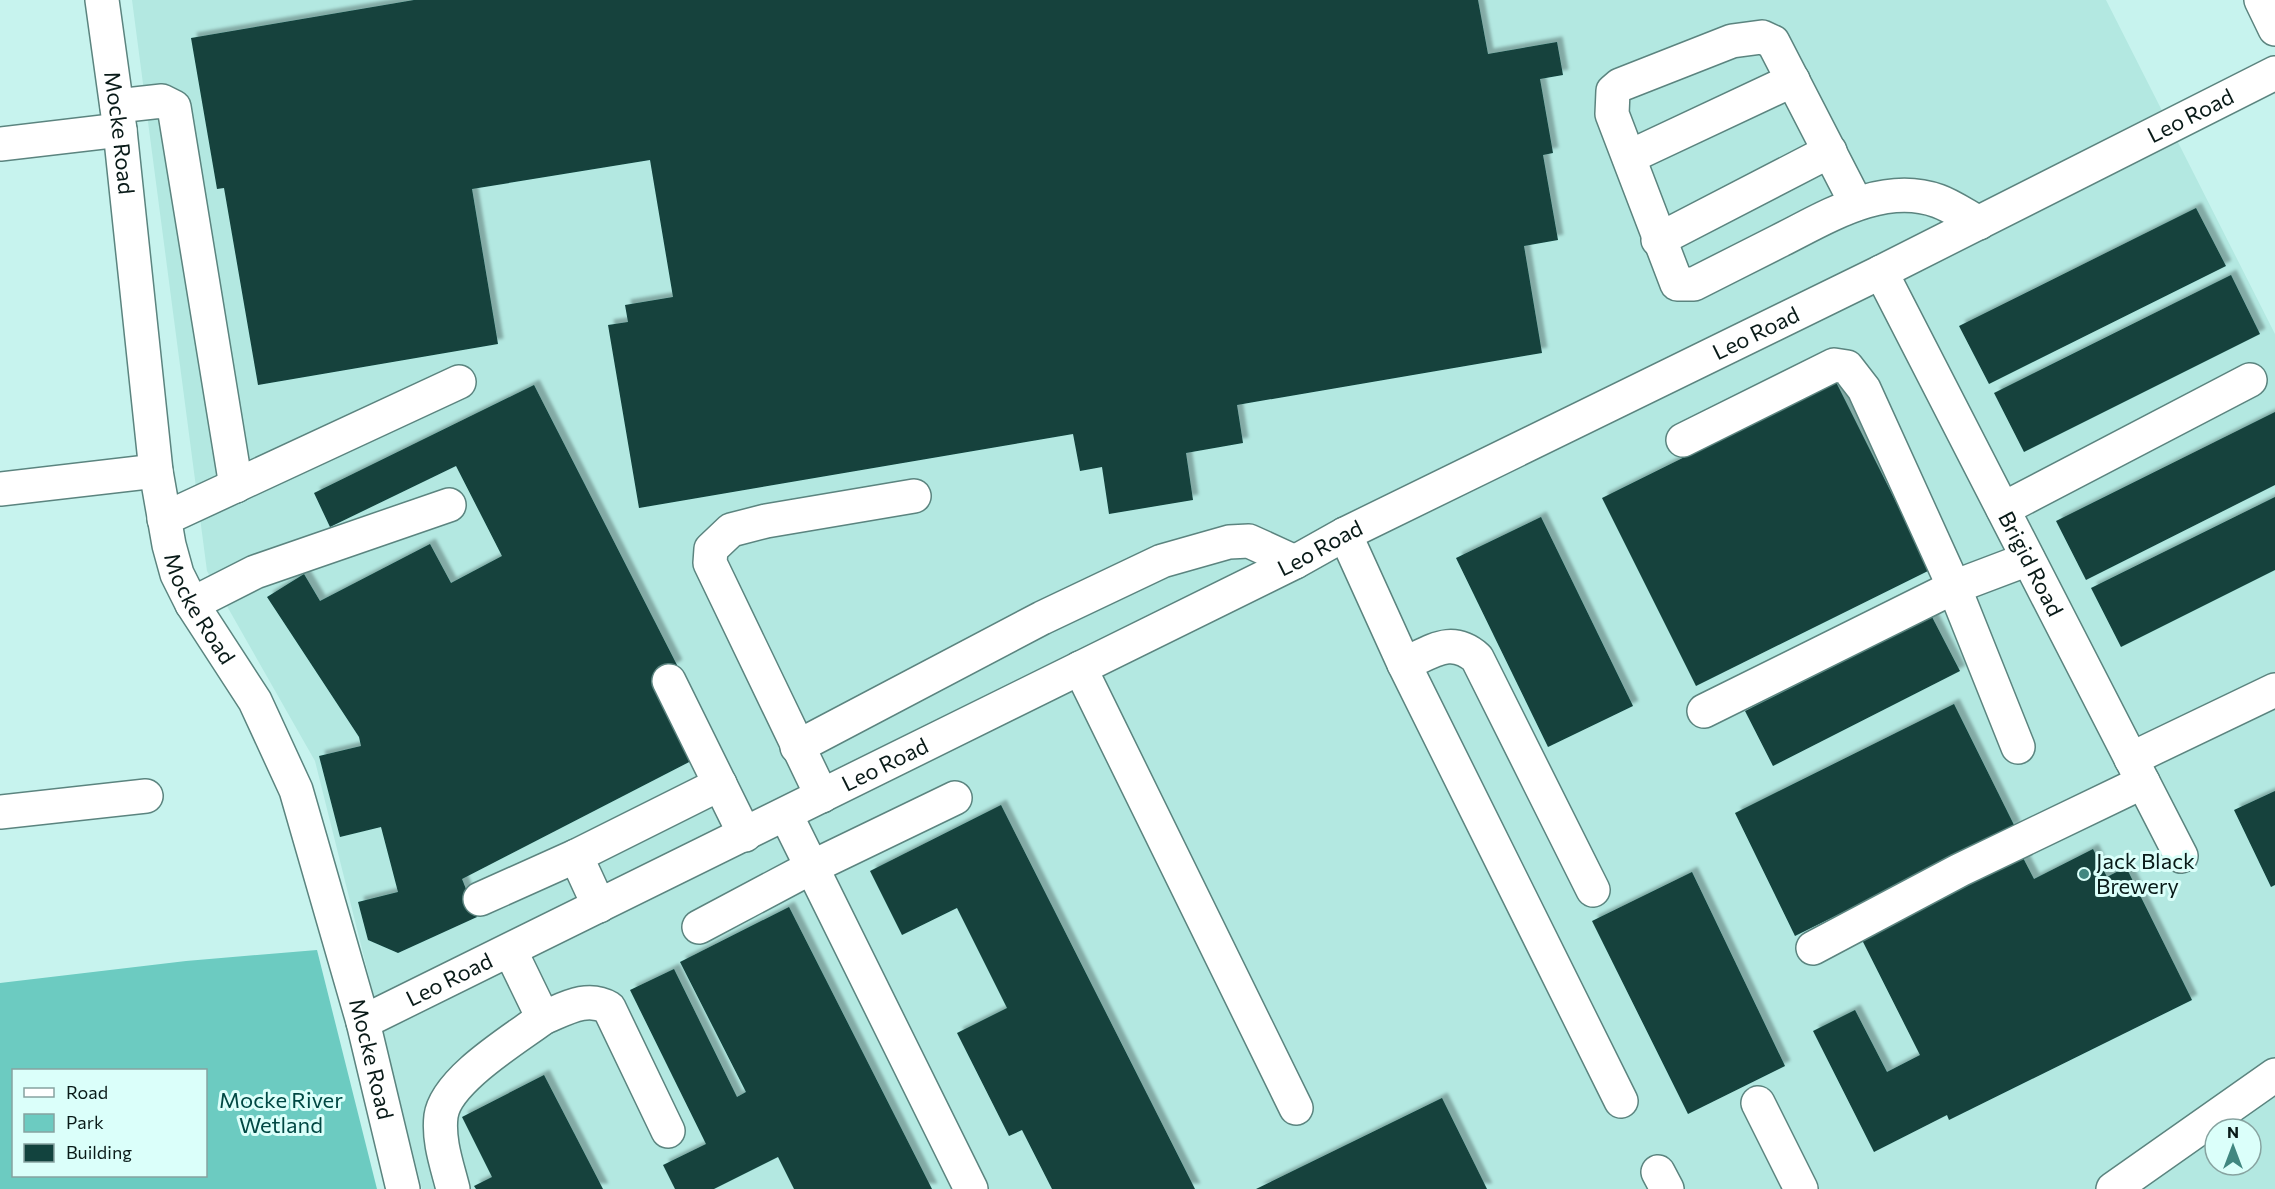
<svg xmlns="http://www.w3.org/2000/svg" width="2275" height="1189" font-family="Commissioner,sans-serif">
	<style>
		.built { fill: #b3e8e1; fill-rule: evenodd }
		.green { fill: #6ccbc1; fill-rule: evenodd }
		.building { fill: #12433e; filter: url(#shadow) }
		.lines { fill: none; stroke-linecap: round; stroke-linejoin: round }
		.minor-casing { stroke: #5b847f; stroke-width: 36 }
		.minor { stroke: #fff; stroke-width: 33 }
		.poi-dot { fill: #418780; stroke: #dbfffa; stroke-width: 2 }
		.labels { text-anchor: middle; stroke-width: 6; stroke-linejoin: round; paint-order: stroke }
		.street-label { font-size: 22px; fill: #091a18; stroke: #dbfffa }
		.poi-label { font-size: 22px; fill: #091a18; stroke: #dbfffa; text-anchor: start }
		.park-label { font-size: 22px; fill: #004843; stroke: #dbfffa }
	</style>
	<defs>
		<filter id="shadow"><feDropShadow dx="5.5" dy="-5.5" stdDeviation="1.5" flood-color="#0004"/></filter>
	</defs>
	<rect width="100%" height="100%" fill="#c7f3ee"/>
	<path class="built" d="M132,0H2106L2275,334V1189H422L315,761L207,571ZM2215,1129H2251V1165H2215Z"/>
	<path class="green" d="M317,950L377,1189H0V983L186,961ZM14,1070H206V1176H14Z"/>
	<path class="building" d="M414,0H1478L1488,54L1557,42L1563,75L1540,79L1553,153L1543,155L1558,240L1524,246L1542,353L1237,405L1243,443L1186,453L1193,500L1109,514L1102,467L1080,471L1073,434L639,508L608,325L628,322L625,305L673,297L650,160L472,189L498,344L258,385L224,188L217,189L191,38Z
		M2196,208L2226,266L1989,384L1959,326Z
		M2231,275L2260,334L2024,452L1994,393Z
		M1836,382L1930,570L1696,686L1602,498Z
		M534,385L677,665L654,680L695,759L462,879L477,917L398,953L368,940L358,902L398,892L381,827L340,837L319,756L361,746L359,737L267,597L304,574L320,601L430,544L451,583L502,556L456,466L330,527L314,493Z
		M2275,412V485L2086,580L2056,521Z
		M2275,497V570L2121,647L2091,588Z
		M1541,517L1633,706L1548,747L1456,558Z
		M1932,617L1960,671L1773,766L1745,711Z
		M1954,704L2015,827L1795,936L1735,813Z
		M2275,791V885L2271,887L2234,810Z
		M1001,805L1195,1189H1052L1022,1130L1009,1136L957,1033L1007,1008L957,908L902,935L870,871Z
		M2093,849L2107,877L2126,867L2192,1000L1949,1120L1947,1115L1874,1152L1813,1031L1855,1010L1887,1072L1920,1055L1859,934L2021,854L2034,879Z
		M1692,872L1785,1066L1688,1114L1592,921Z
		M789,907L932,1189H794L778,1157L714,1189H675L663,1165L706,1144L630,990L674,969L737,1097L746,1092L680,962Z
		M544,1075L603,1189H476L474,1186L492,1177L462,1117Z
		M1442,1098L1487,1189H1256Z"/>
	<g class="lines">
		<defs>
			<g id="minor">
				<path id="s1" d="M102,0L120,130L156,471L169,545L177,574L192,604L255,701L296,790L363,1022L403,1189"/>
				<path d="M2261,0L2275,29"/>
				<path d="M117,106L162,101L174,107L236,486"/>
				<path d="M0,144L120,130"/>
				<path d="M1629,157L1793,80"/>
				<path d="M1856,203L1773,42L1762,37L1732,41L1620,85L1613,91L1612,114L1677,284H1694C1722,270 1751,255 1779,241C1827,217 1883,181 1938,201C1952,206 1966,216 1979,223"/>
				<path d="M1658,240L1830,151"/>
				<path id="s2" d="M1881,272L2181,856"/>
				<path d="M1683,440L1834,365L1847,367L1864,389L1954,587L2018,747"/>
				<path d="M0,489L156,471"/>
				<path d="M2003,509L2250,380"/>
				<path d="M164,519L459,382"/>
				<path d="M1345,534L1404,664L1621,1101"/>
				<path d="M192,604L255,572L449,505"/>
				<path d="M1404,664C1432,652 1451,635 1477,658L1593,890"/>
				<path d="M1080,668L1296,1108"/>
				<path d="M669,681L745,835"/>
				<path d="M1704,711L1954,587L2028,559"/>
				<path d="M797,747L1042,618L1162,561L1229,542L1249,541L1295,562"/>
				<path d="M2131,759L2275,690"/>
				<path d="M822,796L710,563L711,549L731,530L766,521L914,496"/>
				<path d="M0,812L146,796"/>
				<path d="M786,815L971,1189"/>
				<path d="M480,899L576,856"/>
				<path d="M599,906L576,856L720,784"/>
				<path d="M699,927L812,867L955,798"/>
				<path d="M1813,948L1960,870L2143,782"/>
				<path d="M543,1018C565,1009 587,995 609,1008L668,1131"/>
				<path id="s3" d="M363,1022L1295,562L1345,534L1881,272L2275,73"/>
				<path d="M1758,1103L1801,1189"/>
				<path d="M1658,1172L1667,1189"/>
				<path d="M453,1189C447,1165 438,1141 441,1116C446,1080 515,1039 543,1018L510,950"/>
				<path d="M2113,1189L2275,1075"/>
			</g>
		</defs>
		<use href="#minor" class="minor-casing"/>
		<use href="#minor" class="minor"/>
	</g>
	<circle class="poi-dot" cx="2084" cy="874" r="6"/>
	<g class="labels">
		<g class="street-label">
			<text dy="8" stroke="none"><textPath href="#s3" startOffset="2040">Leo Road</textPath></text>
			<text dy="8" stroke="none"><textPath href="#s1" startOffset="134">Mocke Road</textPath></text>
			<text dy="8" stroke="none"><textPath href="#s3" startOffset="1554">Leo Road</textPath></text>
			<text dy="8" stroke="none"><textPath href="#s3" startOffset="1068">Leo Road</textPath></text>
			<text dy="8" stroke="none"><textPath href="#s2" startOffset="328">Brigid Road</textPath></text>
			<text dy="8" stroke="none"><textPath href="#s1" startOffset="620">Mocke Road</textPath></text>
			<text dy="8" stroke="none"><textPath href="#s3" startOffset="582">Leo Road</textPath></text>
			<text dy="8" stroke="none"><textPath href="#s3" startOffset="96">Leo Road</textPath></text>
			<text dy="8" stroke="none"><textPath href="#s1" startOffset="1106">Mocke Road</textPath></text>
		</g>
		<g class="poi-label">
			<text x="2096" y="869">Jack Black<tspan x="2096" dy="25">Brewery</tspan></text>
		</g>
		<g class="park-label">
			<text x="281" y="1108">Mocke River<tspan x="281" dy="25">Wetland</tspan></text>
		</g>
	</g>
	<rect x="12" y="1069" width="195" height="108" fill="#dbfffa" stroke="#87a3a0" stroke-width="1.5"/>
	<rect x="24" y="1088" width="30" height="9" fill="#ffffff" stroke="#87a3a0" stroke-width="1.5"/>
	<text x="66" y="1099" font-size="18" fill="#091a18">Road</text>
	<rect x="24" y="1114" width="30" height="18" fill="#6ccbc1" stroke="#87a3a0" stroke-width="1.5"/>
	<text x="66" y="1129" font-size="18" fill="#091a18">Park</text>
	<rect x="24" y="1144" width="30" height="18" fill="#12433e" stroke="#87a3a0" stroke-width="1.5"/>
	<text x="66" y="1159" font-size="18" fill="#091a18">Building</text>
	<g transform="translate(2233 1147)"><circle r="28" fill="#dbfffa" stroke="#87a3a0" stroke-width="1.5"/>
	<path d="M0-4.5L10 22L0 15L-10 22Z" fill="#418780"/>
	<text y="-9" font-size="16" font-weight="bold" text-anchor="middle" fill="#091a18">N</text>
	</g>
</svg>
